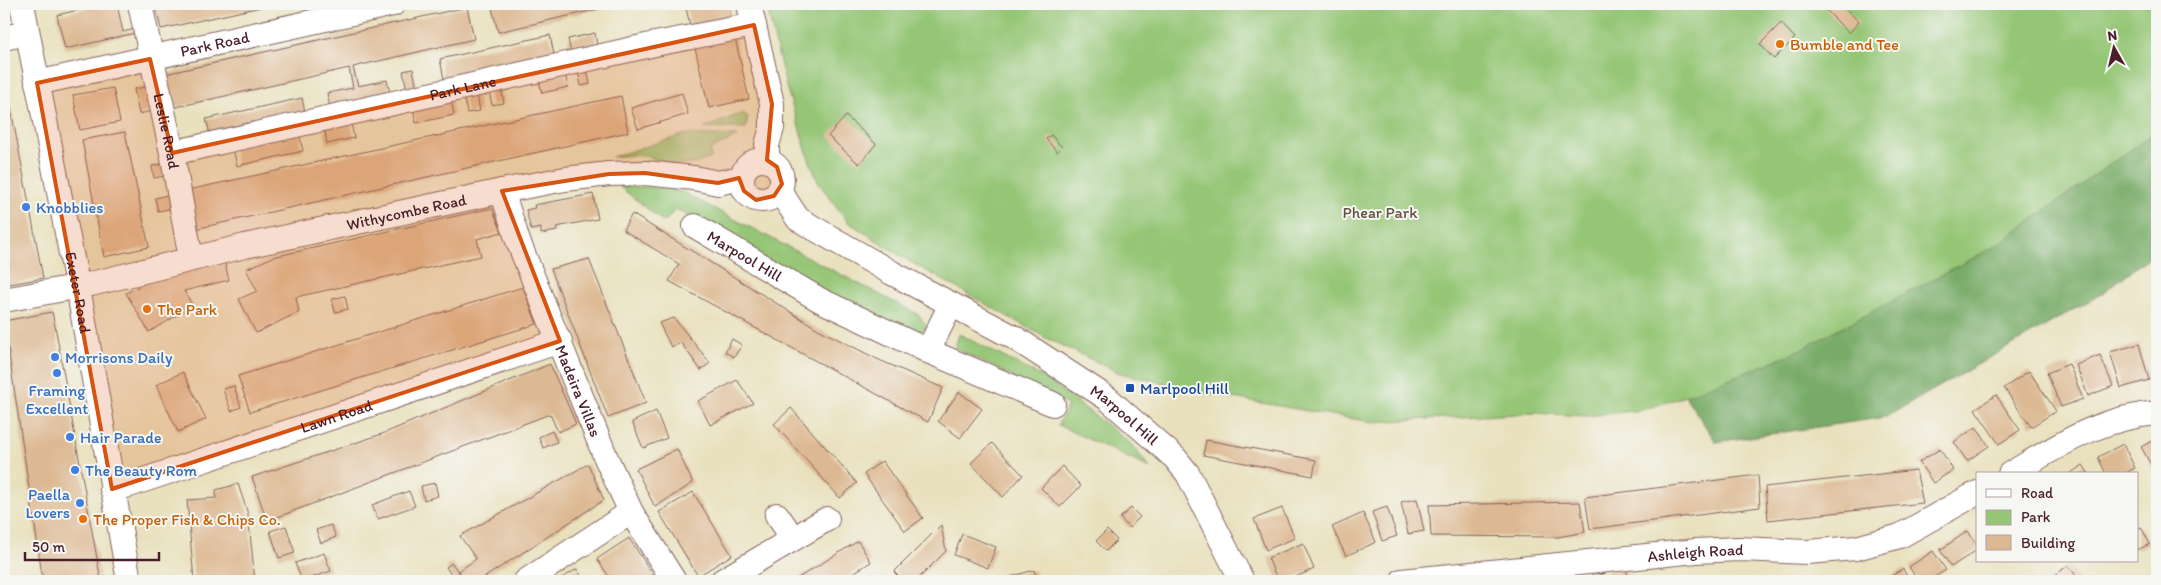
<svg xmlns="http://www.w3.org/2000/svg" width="2161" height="585" font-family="Itim,sans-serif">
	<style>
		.green { fill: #95c676; stroke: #707250 }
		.forest { fill: #78ab67; stroke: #616549 }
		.building { fill: #ddb993 }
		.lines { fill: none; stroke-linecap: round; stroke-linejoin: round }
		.minor-casing { stroke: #82635e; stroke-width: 26 }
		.minor { stroke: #fff; stroke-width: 24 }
		.marked { fill: #d8530f; fill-opacity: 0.2; stroke: #d8530f; stroke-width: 4; stroke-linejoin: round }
		.food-dot { fill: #e8710a; stroke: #f6f6f2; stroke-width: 2 }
		.shop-dot { fill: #3f7fe0; stroke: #f6f6f2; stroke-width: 2 }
		.transit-dot { fill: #1a4fb4; stroke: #f6f6f2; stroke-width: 2 }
		.labels { text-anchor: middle; stroke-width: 4; stroke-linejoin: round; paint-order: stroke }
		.street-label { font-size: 16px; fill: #4a1f2b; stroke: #f6f6f2 }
		.food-label { font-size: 16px; fill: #c56008; stroke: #f6f6f2; text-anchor: start }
		.shop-label { font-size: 16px; fill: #366cbe; stroke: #f6f6f2; text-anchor: start }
		.park-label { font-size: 16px; fill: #605142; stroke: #f6f6f2 }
		.transit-label { font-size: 16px; fill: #164399; stroke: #f6f6f2; text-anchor: start }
	</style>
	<rect width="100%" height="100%" fill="#f6f6f2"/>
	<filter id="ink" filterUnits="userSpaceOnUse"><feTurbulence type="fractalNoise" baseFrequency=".02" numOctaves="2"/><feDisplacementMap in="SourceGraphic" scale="10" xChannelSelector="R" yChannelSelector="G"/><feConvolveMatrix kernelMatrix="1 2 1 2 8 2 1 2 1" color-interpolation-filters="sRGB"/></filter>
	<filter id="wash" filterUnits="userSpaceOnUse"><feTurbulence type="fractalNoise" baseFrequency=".0096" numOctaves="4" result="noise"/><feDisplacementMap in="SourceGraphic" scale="20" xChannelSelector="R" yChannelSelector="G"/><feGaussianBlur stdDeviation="1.12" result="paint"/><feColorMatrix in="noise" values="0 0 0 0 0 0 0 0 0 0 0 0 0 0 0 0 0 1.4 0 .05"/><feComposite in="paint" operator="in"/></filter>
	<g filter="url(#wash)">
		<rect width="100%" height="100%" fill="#e9e1be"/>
		<path class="green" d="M766,4H2157V148L1914,307L1716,386L1642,410L1587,416L1535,413L1372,422L1210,394L1120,373L1048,339L909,261L848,222L818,182L808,156L786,86Z
			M743,113L748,117L746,128H704Z
			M686,134L738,136L710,150L711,158L694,164L671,165L649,157L636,155L612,157Z
			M619,186L667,188L682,192L919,315L927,327L913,337L831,298L676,209L664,222Z
			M959,334L1048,380L1130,443L1150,468L1058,425L1068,405L955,348Z"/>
		<path class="forest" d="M2157,131V251L2101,294L1886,417L1716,442L1685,396L1792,354L1994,247Z"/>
		<g id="blocks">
			<path class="building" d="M104,4H117L123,32L139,28L140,32L65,49L57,15Z
				M155,4H270V5L161,29Z
				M491,4H616V5L498,32Z
				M685,4H728L732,20L691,29Z
				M1719,4H1732L1726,11Z
				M1832,4H1841L1859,22L1849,33L1826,10Z
				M467,7L474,39L353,67L358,86L387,80L391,98L331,112L327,93L353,88L349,68L172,108L165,74Z
				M1781,23L1795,38L1774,59L1760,44Z
				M595,33L598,52L572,58L568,39Z
				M550,35L555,60L445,84L440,59Z
				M735,38L749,99L709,108L695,48Z
				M413,69L418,93L408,95L403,71Z
				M587,69L590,84L581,86L578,71Z
				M4,72L43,278L4,285Z
				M565,74L568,87L542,93L539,80Z
				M152,86L156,110L139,114L134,89Z
				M113,88L120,122L80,130L73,95Z
				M501,88L504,103L492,105L489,91Z
				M682,93L688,114L638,129L631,108Z
				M477,94L480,111L467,113L464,97Z
				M621,96L628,132L195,229L188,190Z
				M302,98L306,117L211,138L206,119Z
				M451,100L454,115L416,123L413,108Z
				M846,116L876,144L859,164L828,136Z
				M351,122L354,138L327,144L324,127Z
				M125,132L149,247L104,257L82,140Z
				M299,133L303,151L237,166L233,148Z
				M1051,135L1062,147L1057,152L1046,139Z
				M167,163L169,175L154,178L152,166Z
				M172,194L175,208L158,211L155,198Z
				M593,194L598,219L556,227L557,231L541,234V228L531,230L526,210L535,208L534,205Z
				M492,208L502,232L477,239L481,256L296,297L299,312L256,333L239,299L257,291L246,269L273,257Z
				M632,214L818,329L877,359L943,388L928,422L669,281L679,264L623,230Z
				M589,259L646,403L608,418L551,269Z
				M224,260L229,280L184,291L193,306L149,332L126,293L151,280Z
				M523,287L537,324L250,412L238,376Z
				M345,296L348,309L335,312L332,299Z
				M52,312L56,331L101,581H43L4,321Z
				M674,318L710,363L701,370L681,343L671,347L659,323Z
				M732,339L742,345L734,357L725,352Z
				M2139,344L2149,380L2121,388L2110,352Z
				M2157,349V367L2152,350Z
				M2100,355L2113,386L2088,396L2076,365Z
				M550,364L576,424L558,432L550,414L267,521L252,477L382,434Z
				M2069,364L2083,399L2061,407L2047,373Z
				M2029,371L2056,411L2031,427L2004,388Z
				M183,372L206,419L178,432L156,385Z
				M737,380L753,403L710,425L698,401Z
				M234,386L241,407L231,411L223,389Z
				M959,392L982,409L960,438L938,421Z
				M1996,395L2020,430L1999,444L1975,409Z
				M791,408L857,483L840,498L774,424Z
				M656,411L667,438L643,448L632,422Z
				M1976,427L1989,446L1967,461L1954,442Z
				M552,431L557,442L543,448L539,437Z
				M2157,438V469L2154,470L2141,447Z
				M1206,440L1316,460L1313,476L1203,455Z
				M992,443L1023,475L1003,497L971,463Z
				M2123,444L2135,468L2124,474H2106L2098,457Z
				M677,449L693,483L655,507L636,469Z
				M1940,449L1953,470L1933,483L1919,462Z
				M882,461L923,518L905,531L864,474Z
				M588,464L604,500L479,581H466L459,571L476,559L460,536Z
				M2083,465L2089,474H2069Z
				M1062,466L1081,486L1060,507L1041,488Z
				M1916,470L1923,503L1768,520L1765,487Z
				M1758,475L1760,507L1590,529L1585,497Z
				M435,483L438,496L424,500L421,486Z
				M238,484L248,514L255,581H194L187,500L216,498V490Z
				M409,491L415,506L378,519L372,505Z
				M693,492L732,555L698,576L659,512Z
				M1417,499L1424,531L1408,534L1401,502Z
				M1580,502L1585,532L1558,537L1431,536L1429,505Z
				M1387,507L1397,536L1382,541L1372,512Z
				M1131,508L1140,517L1129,528L1120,518Z
				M1282,508L1295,538L1266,550L1254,519Z
				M1363,513L1376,542L1346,556L1332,527Z
				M331,525L336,537L321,543L316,530Z
				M941,525L946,551L916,581H903L894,572Z
				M286,526L295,553L279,558L270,531Z
				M2141,527L2150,544L2137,550V528Z
				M1107,530L1117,540L1106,551L1096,541Z
				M1968,531L1977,545V550L1951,567L1940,550Z
				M962,534L996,547L988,568L954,555Z
				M629,538L657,581H612L597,559Z
				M858,541L871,562L840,581H793Z
				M1303,543L1314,569L1286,581H1278L1268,558Z
				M1933,551L1946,570L1928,581H1918L1909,567Z
				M324,553L331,571L302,581L295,563Z
				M452,563L465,581H455L446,567Z
				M2068,565L2080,581H2048Z
				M1625,566L1630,581H1583Z
				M577,569L584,581H557Z
				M1903,569L1910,581H1883Z
				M1034,570L1038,581H1008L1007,578Z
				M1206,577L1208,581H1196Z"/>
		</g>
	</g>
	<g filter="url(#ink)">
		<use href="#blocks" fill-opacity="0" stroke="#82635e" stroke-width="1"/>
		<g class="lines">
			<defs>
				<g id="minor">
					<path id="s1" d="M22,4L81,304L129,581"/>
					<path id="s2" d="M140,4L172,153L191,259"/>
					<path d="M749,4L772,104V128L767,145V160"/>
					<path d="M4,38L27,33"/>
					<path id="s3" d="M37,83L393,4"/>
					<path id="s4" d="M172,153L655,44L754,25"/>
					<circle cx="762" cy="180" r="20"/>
					<path id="s5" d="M779,190L798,219L892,273L1015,338L1107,398L1175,458L1188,474L1242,581"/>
					<path id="s6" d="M502,191L518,241L606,458L631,512L674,581"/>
					<path id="s7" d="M695,226L820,300L928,351L1053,404"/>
					<path id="s8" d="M4,300L91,284L245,246L502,191L565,179L609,174L645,173L694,178L718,183L741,178"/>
					<path d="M928,351L951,304"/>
					<path d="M2010,474C2060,445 2098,418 2157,413"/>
					<path id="s9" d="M112,489L126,486L560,341"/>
					<path d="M777,515L793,538"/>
					<path d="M526,581L631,512"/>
					<path d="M722,581L827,519"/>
					<path id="s10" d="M1402,581L1696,551L1739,549L1807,552L1856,548L1900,536L1977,493"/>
				</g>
			</defs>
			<use href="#minor" class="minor-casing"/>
			<use href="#minor" class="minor"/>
		</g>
	</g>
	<path class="marked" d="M754,25L772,104L767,160L777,167L782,184L774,196L756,200L744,191L739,178L718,183L645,173L609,174L502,191L560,341L112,489L37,83L150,59L172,153Z"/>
	<g class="food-dot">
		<circle cx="1780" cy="44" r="5"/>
		<circle cx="147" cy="309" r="5"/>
		<circle cx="83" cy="519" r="5"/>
	</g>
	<g class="shop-dot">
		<circle cx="26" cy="207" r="5"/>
		<circle cx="55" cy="357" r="5"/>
		<circle cx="57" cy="373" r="5"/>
		<circle cx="70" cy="437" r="5"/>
		<circle cx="75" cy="470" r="5"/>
		<circle cx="80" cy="503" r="5"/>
	</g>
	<rect class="transit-dot" x="1125" y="383" width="10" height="10" rx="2.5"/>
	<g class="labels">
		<g class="street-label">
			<text dy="6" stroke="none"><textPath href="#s3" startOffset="182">Park Road</textPath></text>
			<text dy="6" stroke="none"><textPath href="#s4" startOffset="298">Park Lane</textPath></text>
			<text dy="6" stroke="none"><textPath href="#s2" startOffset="130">Leslie Road</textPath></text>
			<text dy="6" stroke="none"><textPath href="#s8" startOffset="412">Withycombe Road</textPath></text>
			<text dy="6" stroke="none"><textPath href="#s7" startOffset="58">Marpool Hill</textPath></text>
			<text dy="6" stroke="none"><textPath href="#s1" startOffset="294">Exeter Road</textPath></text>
			<text dy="6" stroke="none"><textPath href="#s6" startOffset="214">Madeira Villas</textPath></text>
			<text dy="6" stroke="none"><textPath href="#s5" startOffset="416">Marpool Hill</textPath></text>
			<text dy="6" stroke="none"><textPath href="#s9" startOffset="236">Lawn Road</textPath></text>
			<text dy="6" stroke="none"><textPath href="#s10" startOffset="295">Ashleigh Road</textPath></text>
		</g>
		<g class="food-label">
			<text x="1790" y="50">Bumble and Tee</text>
			<text x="157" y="315">The Park</text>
			<text x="93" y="525">The Proper Fish &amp; Chips Co.</text>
		</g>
		<g class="shop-label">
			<text x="36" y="213">Knobblies</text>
			<text x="65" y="363">Morrisons Daily</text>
			<text x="57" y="396" text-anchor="middle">Framing<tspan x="57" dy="18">Excellent</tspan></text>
			<text x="80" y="443">Hair Parade</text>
			<text x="85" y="476">The Beauty Rom</text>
			<text x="70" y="500" text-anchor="end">Paella<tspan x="70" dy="18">Lovers</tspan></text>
		</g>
		<g class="park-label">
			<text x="1380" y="218">Phear Park</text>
		</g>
		<g class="transit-label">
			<text x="1140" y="394">Marlpool Hill</text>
		</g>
	</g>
	<rect width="2161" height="585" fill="none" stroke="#f6f6f2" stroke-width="20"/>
	<rect x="1976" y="472" width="162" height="90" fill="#f6f6f2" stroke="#b1a0a2"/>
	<rect x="1986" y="489" width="25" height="8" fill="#ffffff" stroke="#b1a0a2"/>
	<text x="2021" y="498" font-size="15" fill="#4a1f2b">Road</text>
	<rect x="1986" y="510" width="25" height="15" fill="#95c676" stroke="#b1a0a2"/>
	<text x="2021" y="522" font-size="15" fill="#4a1f2b">Park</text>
	<rect x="1986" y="535" width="25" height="15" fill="#ddb993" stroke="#b1a0a2"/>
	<text x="2021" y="548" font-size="15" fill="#4a1f2b">Building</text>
	<g transform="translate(2114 48) rotate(352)" stroke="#f6f6f2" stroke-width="4" paint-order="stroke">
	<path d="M0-4L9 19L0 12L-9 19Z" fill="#4a1f2b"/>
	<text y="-8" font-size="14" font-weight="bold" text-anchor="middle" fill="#4a1f2b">N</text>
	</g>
	<path d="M25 552v8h134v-8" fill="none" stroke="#4a1f2b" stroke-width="2.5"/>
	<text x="32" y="552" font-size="15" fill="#4a1f2b" stroke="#f6f6f2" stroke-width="4" paint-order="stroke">50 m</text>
</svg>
